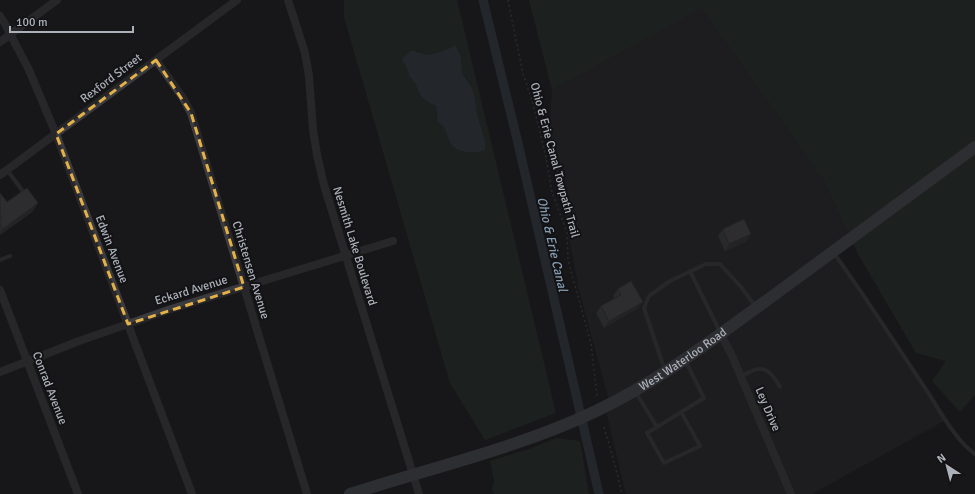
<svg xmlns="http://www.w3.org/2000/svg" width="975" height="494" font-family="Signika,sans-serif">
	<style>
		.built { fill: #242427 }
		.green { fill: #232a24; fill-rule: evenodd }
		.water { fill: #323b42 }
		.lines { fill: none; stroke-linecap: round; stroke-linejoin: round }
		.canal { stroke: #323b42; stroke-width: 9 }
		.path { stroke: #404146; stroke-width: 1.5; stroke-dasharray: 2 3; stroke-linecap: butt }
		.service { stroke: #3a3a3f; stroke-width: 4 }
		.minor { stroke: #3a3a3f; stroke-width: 8 }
		.secondary { stroke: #48494f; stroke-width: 12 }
		.wall { fill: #3d3e42 }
		.shaded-wall { fill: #323236 }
		.building { fill: #47484d; stroke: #323236 }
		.marked { fill: none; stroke: #e3b148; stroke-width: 3; stroke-dasharray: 8 5; stroke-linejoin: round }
		.labels { text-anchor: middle; stroke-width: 4; stroke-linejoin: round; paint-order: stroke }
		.street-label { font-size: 12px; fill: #acb0b9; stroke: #131315 }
		.water-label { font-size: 13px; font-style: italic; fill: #869cb0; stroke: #131315 }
	</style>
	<rect width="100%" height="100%" fill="#18181a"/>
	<path class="built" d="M702,7L823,179L851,238L833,251L946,420L812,494H626L605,407L610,404L579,290L549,134L552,90Z"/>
	<path class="green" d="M344,0H457L556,413L485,440L450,383L344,17ZM454,46L461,57L462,73L467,79L475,98L477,114L485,140L449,139L447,131L437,116L436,106L424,100L415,80L409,76V71L404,65L406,57L416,50L424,55L444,51Z
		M529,0H975V395L960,412L932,381L946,361L916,353L858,254L823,179L702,8L552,90Z
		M557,438L580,441L589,494H494L492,490L494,481L490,461L529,449Z"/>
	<path class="water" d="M455,45L461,57L462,73L472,88L475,98L477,114L485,140V150C475,154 458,153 451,144C446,135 448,128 438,122L436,106C432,104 427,102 424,99C417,93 419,84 409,76C409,69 404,66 402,59L411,51C416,50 418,53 423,54C430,56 449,50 455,45Z"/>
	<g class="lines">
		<path class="canal" d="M483,0L517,139L599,494"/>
		<path class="path" d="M508,0L523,74L532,100L546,157L552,192L567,233L568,260L591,344L597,396
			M604,427L615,465L622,494"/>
		<path class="service" d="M7,170L25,194
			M833,252C866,297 896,345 927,391C940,411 956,441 975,454
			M0,260L10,256
			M690,271L720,332
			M665,371L644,308L649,296L670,281L706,264H720L741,287L756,307
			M741,376C746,374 754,369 759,369C769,368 776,380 780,387
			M635,391L657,427L704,398L685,360
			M657,427L647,433L664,463L700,446L681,412"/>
		<path class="minor" d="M288,0L305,53L309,76L313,130L317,155L324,185L419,494
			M0,16L5,24L29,70L56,134L192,494
			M0,42L57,0
			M156,60L183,98L191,113L307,494
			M0,175L237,0
			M0,290L78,494
			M721,334L733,358L791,494
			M0,372L79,341L171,309L393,241"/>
		<path class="secondary" id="s1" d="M350,494C430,468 518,448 594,412C658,382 713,339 770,298C838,248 907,197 975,147"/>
	</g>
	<path class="wall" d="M0,193L7,202L38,203L32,212L0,235Z
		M723,229L747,241L725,251L718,236Z
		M618,289L638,308L604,328L596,313L601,306L615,298L613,296Z"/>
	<path class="shaded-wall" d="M38,203L32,212L0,235V233L3,229Z
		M751,234L747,241L725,251L729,244Z
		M643,302L638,308L604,328L609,321Z"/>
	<path class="building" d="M27,188L38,203L3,229L0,225V219L2,217L0,215V193L7,202Z
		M744,219L751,234L729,244L723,229Z
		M631,281L643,302L609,321L601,306L621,295L618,289Z"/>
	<path d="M0 0H975V494H0ZM156,60L191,113L244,287L128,324L56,134Z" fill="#18181a" fill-opacity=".55" fill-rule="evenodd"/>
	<path class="marked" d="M156,60L191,113L244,287L128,324L56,134Z"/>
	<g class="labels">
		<g class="street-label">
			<text transform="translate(111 78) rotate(-37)" y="4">Rexford Street</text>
			<text transform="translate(555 160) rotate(75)" y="4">Ohio &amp; Erie Canal Towpath Trail</text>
			<text transform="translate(355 246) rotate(73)" y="4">Nesmith Lake Boulevard</text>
			<text transform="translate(112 249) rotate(69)" y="4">Edwin Avenue</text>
			<text transform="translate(251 270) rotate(73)" y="4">Christensen Avenue</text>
			<text transform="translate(191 290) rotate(-17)" y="4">Eckard Avenue</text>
			<text dy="4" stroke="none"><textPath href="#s1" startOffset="361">West Waterloo Road</textPath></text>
			<text transform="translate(50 388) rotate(69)" y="4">Conrad Avenue</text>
			<text transform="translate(768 409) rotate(67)" y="4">Ley Drive</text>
		</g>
		<g class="water-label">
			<text transform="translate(553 244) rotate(77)" y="5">Ohio &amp; Erie Canal</text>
		</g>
	</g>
	<g transform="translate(947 466) rotate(324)" stroke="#131315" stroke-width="3" paint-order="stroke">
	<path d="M0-3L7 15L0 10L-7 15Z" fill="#acb0b9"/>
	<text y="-6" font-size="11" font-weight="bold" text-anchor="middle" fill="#acb0b9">N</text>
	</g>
	<path d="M10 26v6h123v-6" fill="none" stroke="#acb0b9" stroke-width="2"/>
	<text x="16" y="26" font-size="12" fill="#acb0b9" stroke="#131315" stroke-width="3" paint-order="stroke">100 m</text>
</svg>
